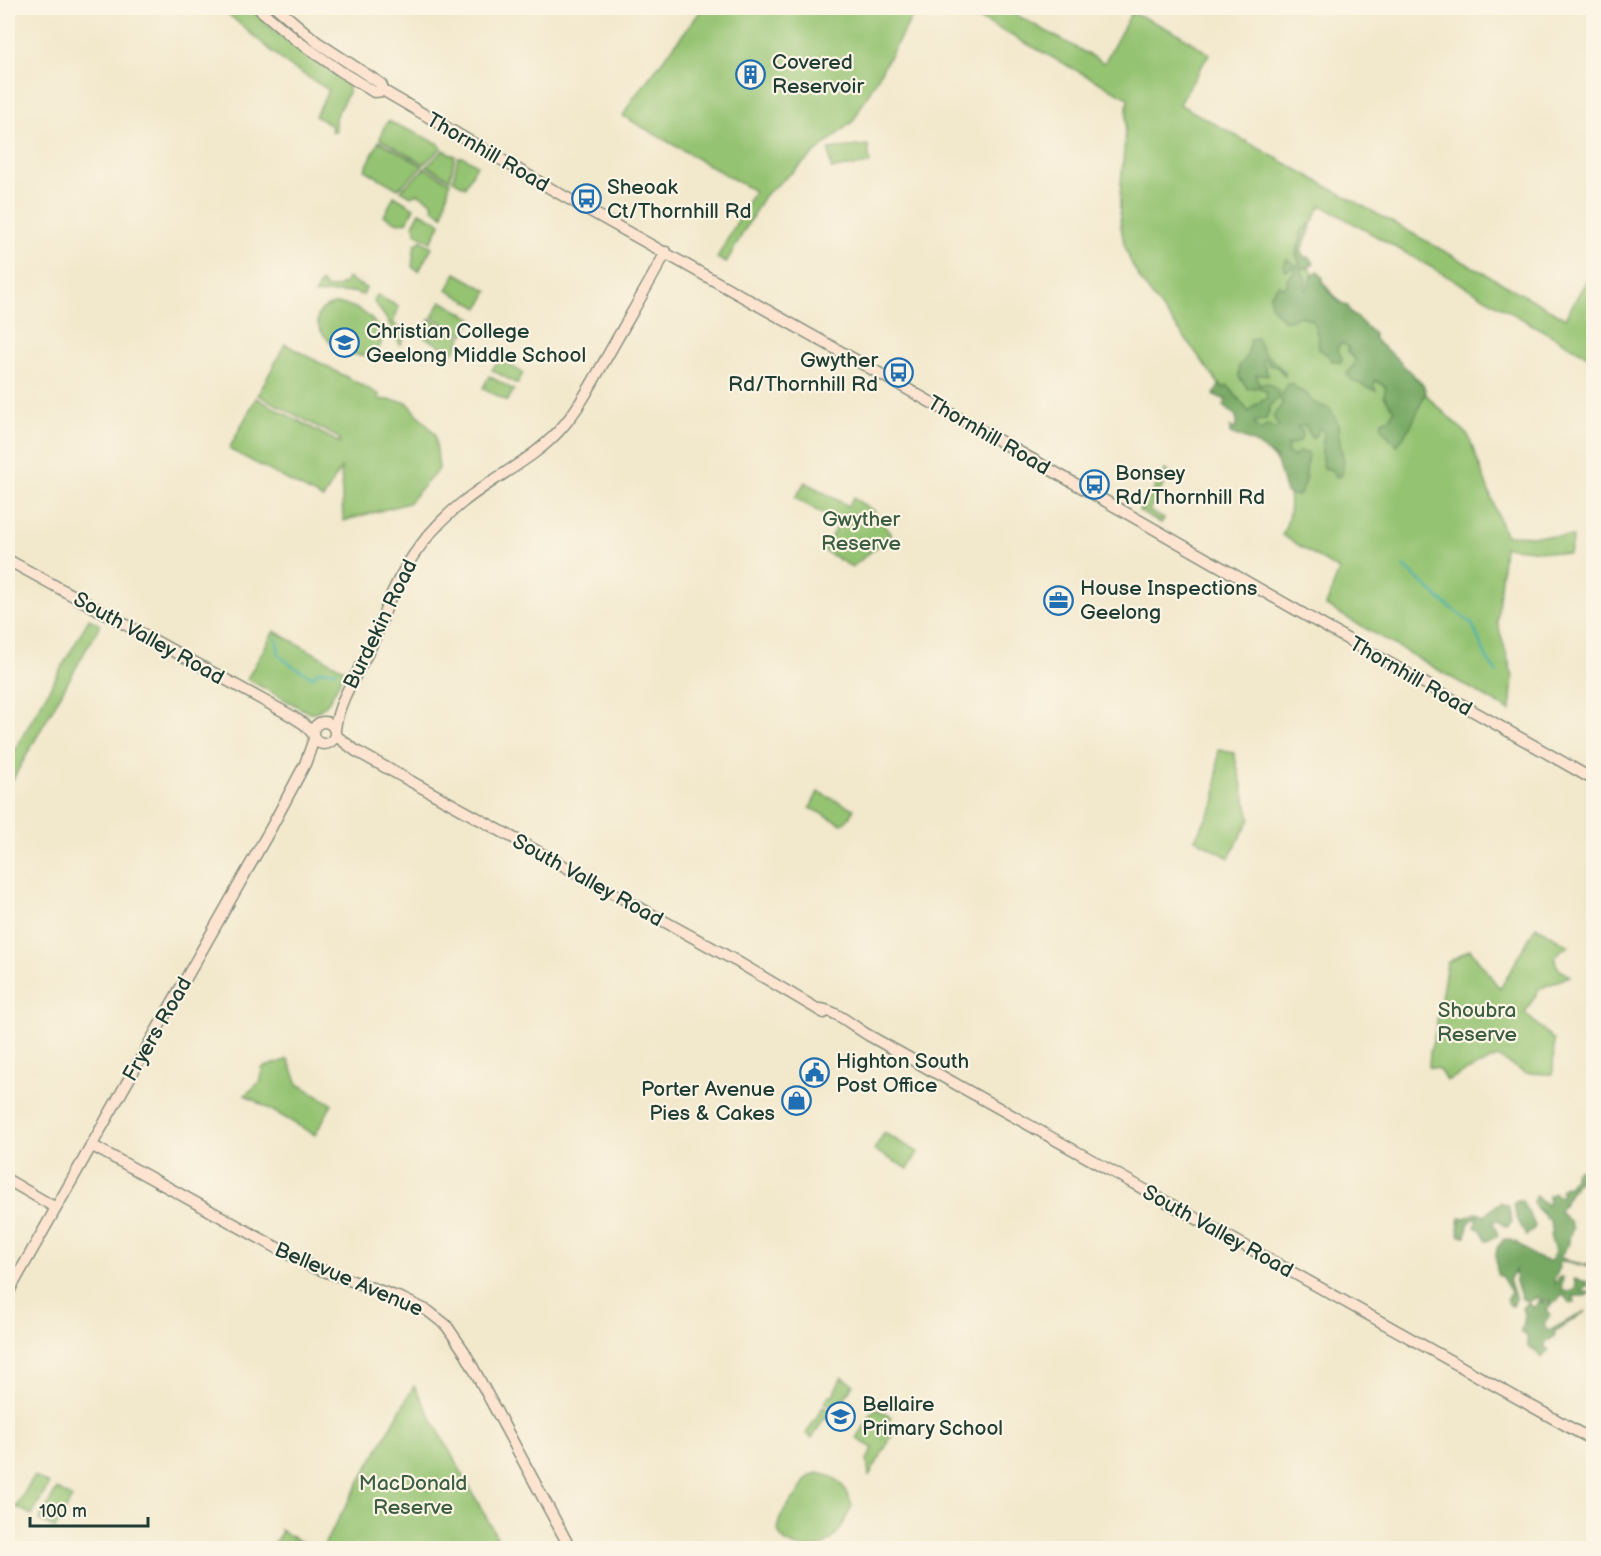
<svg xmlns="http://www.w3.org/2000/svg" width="1601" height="1556" font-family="'Balsamiq Sans',sans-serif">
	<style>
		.green { fill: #94c371; stroke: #5a8052; stroke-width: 1.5 }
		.forest { fill: #77a963; stroke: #4b734c; stroke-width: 1.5 }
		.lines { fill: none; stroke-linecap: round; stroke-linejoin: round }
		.stream { stroke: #3fb0b7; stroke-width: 2 }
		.secondary-casing { stroke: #889280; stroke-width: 13 }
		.secondary { stroke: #fde4d1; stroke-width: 10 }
		.labels { text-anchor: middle; stroke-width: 4.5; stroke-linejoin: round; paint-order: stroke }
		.poi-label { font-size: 21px; fill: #1f3d34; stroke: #fcf5e5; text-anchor: start }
		.street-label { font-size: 21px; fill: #1f3d34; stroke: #fcf5e5 }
		.park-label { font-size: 21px; fill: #3c5e43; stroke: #fcf5e5 }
	</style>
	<rect width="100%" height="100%" fill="#fcf5e5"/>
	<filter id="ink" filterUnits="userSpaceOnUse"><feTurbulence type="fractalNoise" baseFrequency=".0167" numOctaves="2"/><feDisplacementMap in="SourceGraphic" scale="12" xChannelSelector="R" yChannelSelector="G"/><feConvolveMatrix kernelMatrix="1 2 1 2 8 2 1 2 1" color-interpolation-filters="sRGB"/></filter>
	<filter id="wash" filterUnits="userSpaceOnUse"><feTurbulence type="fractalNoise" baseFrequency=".008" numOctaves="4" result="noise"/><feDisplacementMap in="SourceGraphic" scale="24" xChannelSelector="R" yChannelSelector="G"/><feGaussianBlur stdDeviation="1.35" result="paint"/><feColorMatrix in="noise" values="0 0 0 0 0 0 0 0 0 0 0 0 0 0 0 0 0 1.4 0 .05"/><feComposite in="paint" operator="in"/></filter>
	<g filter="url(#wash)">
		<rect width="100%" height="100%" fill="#f2e8cc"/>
		<path class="green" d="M221,8H250L271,28L344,81L348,88V93L335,118L336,132L331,131L332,126L315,116L329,90L288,65Z
			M703,8H917L853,121L764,196L726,263L717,258L754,191L623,116L632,100Z
			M960,8H1004L1104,63L1132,12L1179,34L1209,54L1179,104L1565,318L1593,269V359L1321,205L1296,254L1437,406L1468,435L1505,535L1573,537L1569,554L1504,547L1497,621L1513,677L1510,711L1326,606L1339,570L1282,535C1292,515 1292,495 1284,474C1279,460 1267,454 1259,442C1232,402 1204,362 1174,324C1157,302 1136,279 1127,252C1116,220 1120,194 1123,162C1125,141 1126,119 1128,98Z
			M388,121L438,143L442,148L424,164L380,139L383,129Z
			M379,141L423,166L398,189L365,170Z
			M868,145L870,164L831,169L829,149Z
			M444,150L455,156L450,179L427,166Z
			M458,157H464L477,165L465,187L453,180Z
			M425,168L450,182L443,215L433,209L432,202L417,193L411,196L401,190Z
			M394,196L414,208L407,222L398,223L384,216Z
			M420,212L441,223L431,242L417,234L413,225Z
			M420,240L432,247L419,271L412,267L414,249L416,243L418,244Z
			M456,273L488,291L479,308L447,290Z
			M347,278L366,288L363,295L353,292L315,294L321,282L326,288H334L344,284Z
			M377,295L399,307L393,323L396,325L397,330L408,332L400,345L386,318L374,302Z
			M441,301L473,319L464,335L432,317Z
			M334,304C372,302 401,349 365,355C338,359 293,315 334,304Z
			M430,319L462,337L453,353L421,335Z
			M285,344L380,395L378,399L407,402L435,434L439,469L408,503L343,521L341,468L323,499L229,449L256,398L340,443L339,438L258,395Z
			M499,359L523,373L517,384L492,370Z
			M489,376L514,390L507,401L483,388Z
			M1165,470L1170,473L1149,511L1164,519L1161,523L1139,511L1140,508L1143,509Z
			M805,482L848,506L853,498L874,511L891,535L852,567L823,550L839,523L795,498Z
			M89,619L100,625L8,788V762Z
			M274,631L345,670C337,684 327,719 306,711L247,679Z
			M1218,750L1234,753L1250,819L1229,858L1195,839L1216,800Z
			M818,792L854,809L850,817L842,824L810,808Z
			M1536,926L1569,946L1561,950L1555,957C1555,968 1561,971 1570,976L1539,989L1525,1013L1554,1040L1553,1074L1525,1073L1497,1057L1446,1081L1439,1069L1429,1067L1430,1052L1435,1034L1447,963L1470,949L1500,989Z
			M288,1059L298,1084L332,1104L315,1135L245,1095L261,1081L262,1068Z
			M884,1133L918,1152L908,1169L874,1150Z
			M842,1377L853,1384L842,1403L830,1419L825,1417L812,1438L806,1434L823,1407L830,1410L832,1407L825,1403L829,1395L832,1396Z
			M414,1386L503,1548H322Z
			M875,1408L891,1417L883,1430L892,1436L869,1476L867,1460L873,1448L857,1439Z
			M817,1473C839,1476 844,1485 852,1505C847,1518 838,1535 827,1543C813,1554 779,1548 778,1528C778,1517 789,1503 796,1496C804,1485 803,1478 817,1473Z
			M34,1476L49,1484L32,1515L16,1507Z
			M57,1489L72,1498L55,1529L39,1520Z
			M280,1530L312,1548H272L281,1533Z"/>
		<path class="forest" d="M1309,224L1311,228L1301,251L1304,257H1309L1314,263L1308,268H1300L1306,280L1305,289L1307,290L1312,276L1318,271L1323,278V284L1341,304L1348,306L1351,314L1356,317L1374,334V339L1379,344L1391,353L1423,385L1426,392L1412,424L1397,446L1381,428L1382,421L1390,418L1394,410L1384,396L1386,387L1375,380L1374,386L1376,391L1353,381L1347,374L1354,365L1355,359L1348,352V347L1342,343L1337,348L1342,359L1341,363L1330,360L1329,356L1319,349L1318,337L1313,321L1302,316L1284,321L1271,306L1270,295L1279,284L1284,288L1287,285V279L1295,271L1293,267L1286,271L1284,265L1287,259L1297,266L1300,263C1291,248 1303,245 1301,231Z
			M1257,338L1263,352L1285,372V376L1277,367L1268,365L1267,359L1262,360L1268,375H1256L1260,385L1268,383L1278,391V399L1271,405L1266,419L1254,422L1257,428L1262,430L1267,425L1274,428L1279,427L1273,416L1282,405L1281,397L1288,384H1293L1297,389L1307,394L1314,403L1330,409L1338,424L1340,445L1344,460L1342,475L1337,477L1332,470L1324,468C1320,456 1322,446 1324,433L1320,427L1317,434L1312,438L1305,425L1297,427L1303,432L1300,441L1287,446L1288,453L1294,457L1299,452L1308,453L1305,480L1301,493L1296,496L1286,493L1276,458L1253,442L1230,433V427L1235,429L1237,423L1236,416L1223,406L1226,400L1214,395L1220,384L1223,388L1228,386L1249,412L1255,405L1267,398L1266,391L1258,387L1248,389L1239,377V366C1248,358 1249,350 1250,339Z
			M1579,1169L1584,1171L1559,1211L1571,1223L1573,1229L1569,1236V1243L1560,1257L1568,1261L1593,1266V1274L1592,1275L1589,1267L1564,1261L1558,1263L1559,1269L1554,1280L1555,1284L1559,1278L1563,1277L1561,1290C1567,1293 1571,1292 1576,1288L1574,1279L1587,1282L1588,1286L1581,1291L1590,1293L1585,1296H1574L1575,1303H1571L1563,1295L1546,1310L1550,1315L1544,1325L1546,1329L1549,1331L1586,1311L1554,1332L1555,1335L1544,1345L1549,1351L1541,1358L1535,1350L1528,1346L1527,1336L1520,1332C1525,1323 1526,1318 1522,1308L1526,1304H1530L1534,1308L1539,1301L1547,1304L1551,1302L1549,1300L1542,1301L1538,1297L1528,1302L1522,1299L1516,1282L1515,1270L1509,1279L1516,1299L1512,1306L1509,1305L1507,1299L1511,1292L1502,1277L1497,1274L1496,1255L1497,1248L1504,1239C1522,1239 1531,1262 1551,1261L1555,1252L1550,1235L1553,1233L1549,1218L1546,1219C1544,1211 1534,1210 1533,1201L1536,1196L1543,1203L1548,1205L1549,1196L1555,1193L1558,1197L1562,1195L1561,1189L1565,1186L1568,1187L1574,1178V1173Z
			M1518,1201H1522C1526,1211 1532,1215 1535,1227L1526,1236L1516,1216L1514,1203Z
			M1500,1202L1508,1205L1512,1222L1507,1227L1503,1225L1499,1220L1493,1221L1498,1236L1487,1241L1481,1230L1475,1227L1478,1216L1469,1222L1466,1236H1460L1458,1229L1460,1217L1465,1218L1478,1212L1485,1215Z"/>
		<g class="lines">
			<path class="stream" d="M1404,566L1441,600L1472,624L1487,659L1497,673
				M276,638C277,642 278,648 279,653C282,661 305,673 313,677L318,671H336"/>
		</g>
	</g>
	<g filter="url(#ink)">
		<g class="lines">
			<defs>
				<path id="secondary" d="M258,8L296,40L345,74L374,92L384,91
					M277,8L317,42L381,84L384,91L560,194L1030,458L1594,780
					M8,560L290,715L304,724L313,734
					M313 733a11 11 0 1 1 22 0a11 11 0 1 1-22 0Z
					M335,729C339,697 360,671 373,642C381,626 385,608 393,591C409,557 433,526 463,502C496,475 536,459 564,425C582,404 594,379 608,355C627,321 647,287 666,252
					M335,735L356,751L736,961L824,1013
					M820,1009C837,1011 853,1026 868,1035L1594,1441
					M91,1145L310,1266L403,1299L428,1311L446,1325L464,1351L570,1548
					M8,1180L56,1208
					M8,1293L271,828L305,764L314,739"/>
			</defs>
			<use href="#secondary" class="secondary-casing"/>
			<use href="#secondary" class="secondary"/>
		</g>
	</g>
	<defs>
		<symbol id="building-ring" viewBox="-11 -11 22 22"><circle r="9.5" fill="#fcf5e5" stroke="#1f6fb2" stroke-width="1.5"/><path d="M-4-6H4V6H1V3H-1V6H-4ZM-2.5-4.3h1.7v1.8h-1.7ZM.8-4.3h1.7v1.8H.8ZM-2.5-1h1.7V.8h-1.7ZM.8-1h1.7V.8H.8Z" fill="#1f6fb2"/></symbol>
		<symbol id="bus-ring" viewBox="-11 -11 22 22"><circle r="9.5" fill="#fcf5e5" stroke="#1f6fb2" stroke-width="1.5"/><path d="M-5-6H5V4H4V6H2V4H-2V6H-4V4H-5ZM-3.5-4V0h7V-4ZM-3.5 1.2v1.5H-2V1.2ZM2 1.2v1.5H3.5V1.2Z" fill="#1f6fb2"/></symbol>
		<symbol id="school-ring" viewBox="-11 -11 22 22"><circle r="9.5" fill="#fcf5e5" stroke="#1f6fb2" stroke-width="1.5"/><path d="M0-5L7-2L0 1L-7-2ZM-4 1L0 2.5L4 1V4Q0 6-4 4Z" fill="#1f6fb2"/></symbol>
		<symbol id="office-ring" viewBox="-11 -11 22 22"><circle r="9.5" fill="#fcf5e5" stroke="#1f6fb2" stroke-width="1.5"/><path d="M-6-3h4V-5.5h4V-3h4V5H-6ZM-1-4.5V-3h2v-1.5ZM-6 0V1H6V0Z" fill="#1f6fb2"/></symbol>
		<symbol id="civic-ring" viewBox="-11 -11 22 22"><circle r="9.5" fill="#fcf5e5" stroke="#1f6fb2" stroke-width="1.5"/><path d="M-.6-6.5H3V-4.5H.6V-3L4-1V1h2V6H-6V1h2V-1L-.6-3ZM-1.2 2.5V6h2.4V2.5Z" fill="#1f6fb2"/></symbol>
		<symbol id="shop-ring" viewBox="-11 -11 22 22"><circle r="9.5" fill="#fcf5e5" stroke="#1f6fb2" stroke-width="1.5"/><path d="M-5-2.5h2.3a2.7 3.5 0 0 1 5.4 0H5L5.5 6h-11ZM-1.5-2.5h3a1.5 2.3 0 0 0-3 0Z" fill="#1f6fb2"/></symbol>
	</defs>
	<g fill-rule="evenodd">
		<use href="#building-ring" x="734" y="58" width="33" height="33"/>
		<use href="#bus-ring" x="570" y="182" width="33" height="33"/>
		<use href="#school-ring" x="328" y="326" width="33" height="33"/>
		<use href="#bus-ring" x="882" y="356" width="33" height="33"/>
		<use href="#bus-ring" x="1078" y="468" width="33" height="33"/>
		<use href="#office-ring" x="1042" y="584" width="33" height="33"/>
		<use href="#civic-ring" x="798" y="1056" width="33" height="33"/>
		<use href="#shop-ring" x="780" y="1084" width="33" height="33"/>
		<use href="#school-ring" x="824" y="1400" width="33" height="33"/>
	</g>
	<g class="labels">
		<g class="poi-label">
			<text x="772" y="69">Covered<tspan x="772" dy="24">Reservoir</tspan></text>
			<text x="607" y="194">Sheoak<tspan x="607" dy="24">Ct/Thornhill Rd</tspan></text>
			<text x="366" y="338">Christian College<tspan x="366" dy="24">Geelong Middle School</tspan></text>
			<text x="878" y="367" text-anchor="end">Gwyther<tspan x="878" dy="24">Rd/Thornhill Rd</tspan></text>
			<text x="1115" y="480">Bonsey<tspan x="1115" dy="24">Rd/Thornhill Rd</tspan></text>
			<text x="1080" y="595">House Inspections<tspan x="1080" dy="24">Geelong</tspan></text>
			<text x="836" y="1068">Highton South<tspan x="836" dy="24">Post Office</tspan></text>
			<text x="775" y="1096" text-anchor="end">Porter Avenue<tspan x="775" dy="24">Pies &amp; Cakes</tspan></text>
			<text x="862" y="1411">Bellaire<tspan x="862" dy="24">Primary School</tspan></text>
		</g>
		<g class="street-label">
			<text transform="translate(488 152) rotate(30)" y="7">Thornhill Road</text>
			<text transform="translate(989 435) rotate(30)" y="7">Thornhill Road</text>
			<text transform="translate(380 624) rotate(-64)" y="7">Burdekin Road</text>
			<text transform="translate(149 638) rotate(29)" y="7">South Valley Road</text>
			<text transform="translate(1411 676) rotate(30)" y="7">Thornhill Road</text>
			<text transform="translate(588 880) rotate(29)" y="7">South Valley Road</text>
			<text transform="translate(157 1029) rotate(-60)" y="7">Fryers Road</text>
			<text transform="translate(1218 1231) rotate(29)" y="7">South Valley Road</text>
			<text transform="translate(349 1279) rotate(23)" y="7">Bellevue Avenue</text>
		</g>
		<g class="park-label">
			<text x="861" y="526">Gwyther<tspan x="861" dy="24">Reserve</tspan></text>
			<text x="1477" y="1017">Shoubra<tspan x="1477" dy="24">Reserve</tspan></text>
			<text x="413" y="1490">MacDonald<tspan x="413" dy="24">Reserve</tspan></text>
		</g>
	</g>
	<rect width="1601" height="1556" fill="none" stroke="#fcf5e5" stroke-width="30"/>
	<path d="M30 1517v9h118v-9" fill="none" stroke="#1f3d34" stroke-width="3"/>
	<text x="39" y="1517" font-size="18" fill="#1f3d34" stroke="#fcf5e5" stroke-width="4.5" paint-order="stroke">100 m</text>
</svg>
